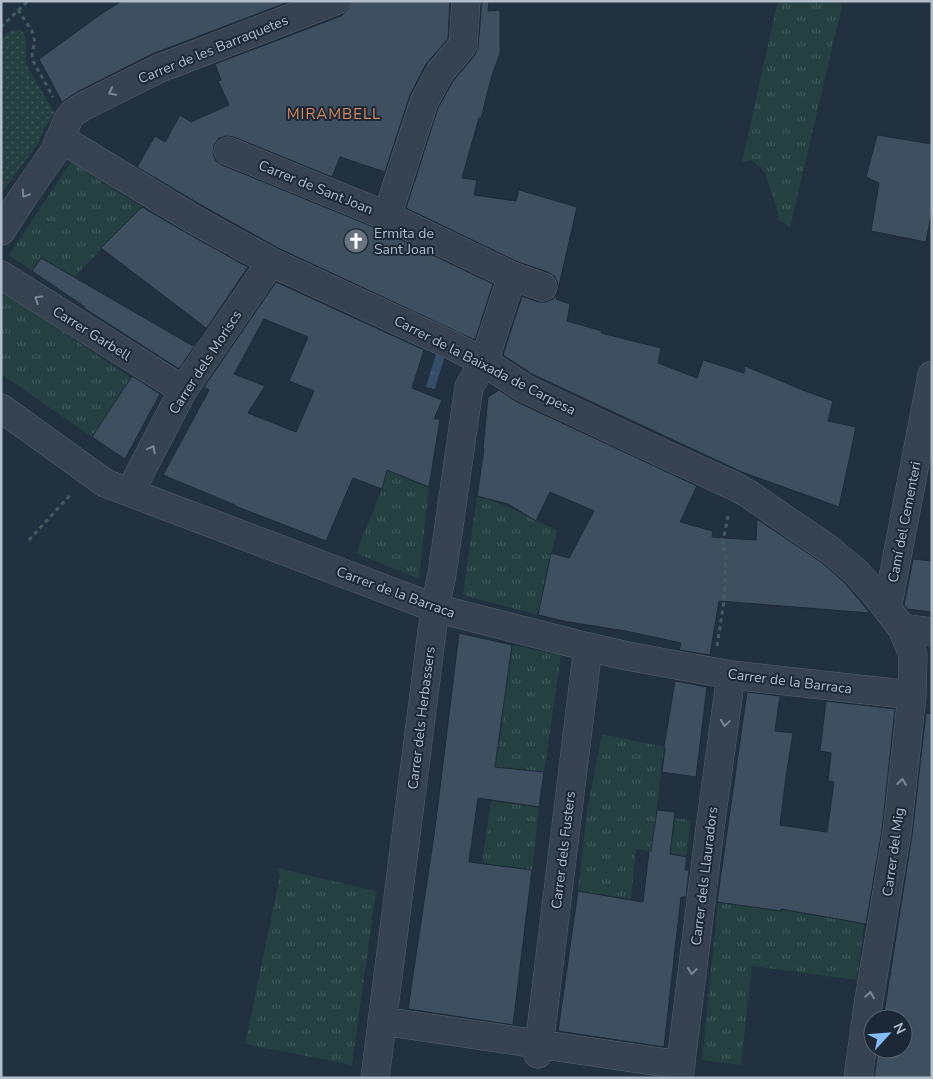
<svg xmlns="http://www.w3.org/2000/svg" width="933" height="1079" font-family="'Nunito Sans',sans-serif">
	<style>
		.grass { fill: url(#grass-tufts) }
		.park { fill: url(#park-dots) }
		.water { fill: url(#water-ripples) }
		.building { fill: #3e5060; stroke: #1e2a37; fill-rule: evenodd }
		.lines { fill: none; stroke-linecap: round; stroke-linejoin: round }
		.minor-casing { stroke: #55616e; stroke-width: 29 }
		.path { stroke: #435d5e; stroke-width: 3; stroke-dasharray: 4 4; stroke-linecap: butt }
		.minor { stroke: #374350; stroke-width: 28 }
		.oneway { stroke: #7b8794 }
		.labels { text-anchor: middle; stroke-width: 4; stroke-linejoin: round; paint-order: stroke }
		.street-label { font-size: 14px; fill: #b3becb; stroke: #1c2835 }
		.poi-label { font-size: 14px; fill: #b3becb; stroke: #1c2835; text-anchor: start }
		.neighbourhood-label { font-size: 15px; letter-spacing: 1px; fill: #dd8a5b; stroke: #1c2835 }
	</style>
	<defs>
		<pattern id="grass-tufts" width="24" height="20" patternUnits="userSpaceOnUse" patternTransform="scale(1.25)"><rect width="24" height="20" fill="#244041"/><path d="M3 7l-1-3M5 7V3M7 7l1-3M15 17l-1-3M17 17v-4M19 17l1-3" fill="none" stroke="#415a5b"/></pattern>
		<pattern id="park-dots" width="8" height="8" patternUnits="userSpaceOnUse" patternTransform="scale(1.25)"><rect width="8" height="8" fill="#244041"/><path d="M2 2h.1M6 6h.1" fill="none" stroke="#415a5b" stroke-width="1.8" stroke-linecap="round"/></pattern>
		<pattern id="water-ripples" width="26" height="14" patternUnits="userSpaceOnUse" patternTransform="scale(1.25)"><rect width="26" height="14" fill="#344e69"/><path d="M2 4q2-2 4 0t4 0M15 11q2-2 4 0t4 0" fill="none" stroke="#4f667d"/></pattern>
	</defs>
	<rect width="100%" height="100%" fill="#223140"/>
	<path class="grass" d="M778,1H843L790,228L778,219V212L765,173L752,160L742,162Z
		M71,162L142,207L61,291L9,255Z
		M1,290L131,378L92,437L1,374Z
		M387,470L429,487L419,579L356,553L382,489Z
		M477,496C505,503 530,519 557,530L538,615L463,595Z
		M512,645L561,655L544,772L495,767Z
		M602,734L664,747L656,816L691,820L686,857L636,849L631,899L578,891L587,811Z
		M491,801L539,807L532,870L482,863Z
		M277,868L376,891L352,1065L245,1044L280,876Z
		M718,902L794,911L864,923L857,980L752,966L741,1065L702,1060Z"/>
	<path class="park" d="M15,30H22L26,38V64L55,114L44,129L39,142L1,194V39L8,32Z"/>
	<path class="water" d="M436,354L444,358L435,389L426,387Z"/>
	<path class="building" d="M122,1H291L152,54L77,92L62,102L39,59L104,12Z
		M350,1H450L448,39L426,64L410,95L385,172L340,157L332,177L234,137L226,136L219,138L214,145L213,154L216,161L222,165L381,230L493,284L475,340L278,248L201,205L137,167L155,136L165,142L180,115L191,122L229,105L218,81L221,80L215,64L341,16L347,10Z
		M482,1H489L488,11L500,10V54L492,75L481,118H479L462,178L477,180L474,195L516,201L519,190L577,207L556,299L570,304L567,321L602,331L601,333L661,348L658,363L697,378L703,360L744,373L745,366L805,391L833,401L828,421L856,427L839,507L742,472L532,374L528,372H529L503,355L522,296L538,302H546L553,299L558,292V284L555,277L548,272L518,262L406,208L438,108L453,81L475,55L478,47Z
		M877,135L932,144V210L926,242L871,231L879,183L866,177Z
		M142,207L185,232L248,267L179,369L84,308L85,307L32,271L41,258L193,346L206,328L101,248Z
		M276,282L424,350L412,388L442,400L434,419H440L429,487L387,470L382,489L353,478L326,541L235,506V505L163,475L209,390L204,387ZM264,319L308,337L289,381L314,391L296,432L248,413L265,386L234,374Z
		M132,376L160,394L125,459L92,437Z
		M499,390L517,402L697,486L680,522L713,531L712,537L756,540L757,519L821,562L844,582L870,613L719,601L710,655L679,650L681,643L626,631L569,622L538,615L551,553L569,558L594,511L550,492L536,521L508,504L477,496L484,449H483L488,397Z
		M913,559L932,561V612L907,609L904,605Z
		M459,633L512,645L495,767L544,772L539,807L478,798L469,862L532,870L513,1025L408,1009L435,828Z
		M675,681L707,687L696,777L662,772L665,748L664,747Z
		M747,692L780,696L775,731L793,733L786,777L780,825L827,832L834,782L828,781L831,753L820,751L826,701L895,709L882,830L866,924L781,909V911L717,902Z
		M926,713L932,714V1068L931,1078H874L878,1049H903V1019H883L912,835Z
		M657,810L675,812L670,854L687,857L685,870H689L686,897H681L664,1047L558,1031L578,891L643,902L649,851H651Z"/>
	<g class="lines">
		<defs>
			<path id="minor" d="M60,138L193,219L271,262L453,346L484,362L524,388L649,447L734,486L747,493L830,550L855,571L874,592L902,628L913,655L912,695L897,832L868,1006L858,1078
				M228,151L387,216L512,276L543,287
				M387,216L424,102L440,72L463,45L466,1
				M1,231L23,197L53,154L69,118L73,113L84,106L158,69L335,1
				M1,275L183,390
				M1,408L105,483L435,608L588,647L627,656L731,675L912,695
				M130,492L183,390L271,262
				M887,609L932,375
				M902,628L932,632
				M382,1021L681,1065
				M538,1054L588,647
				M375,1078L435,608L442,574L469,387L484,362L512,276
				M679,1078L710,828L731,675"/>
		</defs>
		<use href="#minor" class="minor-casing"/>
		<path class="path" d="M18,10L32,31L35,42L32,53L33,61L53,97
			M1,27L28,1
			M29,540L72,493
			M717,646L724,601L726,555L722,545L729,512"/>
		<use href="#minor" class="minor"/>
	</g>
	<defs><path id="oneway-chevron" d="M-2-3.5L2.5 0L-2 3.5" fill="none" stroke-width="1.6" stroke-linecap="round" stroke-linejoin="round" transform="scale(1.25)"/></defs>
	<g class="oneway">
		<use href="#oneway-chevron" transform="translate(112 92) rotate(153)"/>
		<use href="#oneway-chevron" transform="translate(25 194) rotate(124)"/>
		<use href="#oneway-chevron" transform="translate(38 299) rotate(-148)"/>
		<use href="#oneway-chevron" transform="translate(152 449) rotate(-62)"/>
		<use href="#oneway-chevron" transform="translate(725 723) rotate(98)"/>
		<use href="#oneway-chevron" transform="translate(902 782) rotate(-84)"/>
		<use href="#oneway-chevron" transform="translate(692 971) rotate(97)"/>
		<use href="#oneway-chevron" transform="translate(870 995) rotate(-81)"/>
	</g>
	<defs>
		<symbol id="church-disc" viewBox="-11 -11 22 22"><circle r="9.5" fill="#6b7280" stroke="#1c2835"/><path d="M-1.2-6h2.4v3.5h3.3v2.4h-3.3V6h-2.4V-.1h-3.3v-2.4h3.3Z" fill="#fff"/></symbol>
	</defs>
	<g fill-rule="evenodd">
		<use href="#church-disc" x="342" y="227" width="28" height="28"/>
	</g>
	<g class="labels">
		<g class="street-label">
			<text transform="translate(213 49) rotate(-22)" y="5">Carrer de les Barraquetes</text>
			<text transform="translate(316 187) rotate(22)" y="5">Carrer de Sant Joan</text>
			<text transform="translate(92 333) rotate(32)" y="5">Carrer Garbell</text>
			<text transform="translate(205 362) rotate(-57)" y="5">Carrer dels Moriscs</text>
			<text transform="translate(485 365) rotate(27)" y="5">Carrer de la Baixada de Carpesa</text>
			<text transform="translate(904 522) rotate(-79)" y="5">Camí del Cementeri</text>
			<text transform="translate(396 592) rotate(20)" y="5">Carrer de la Barraca</text>
			<text transform="translate(790 681) rotate(7)" y="5">Carrer de la Barraca</text>
			<text transform="translate(421 718) rotate(-83)" y="5">Carrer dels Herbassers</text>
			<text transform="translate(563 850) rotate(-83)" y="5">Carrer dels Fusters</text>
			<text transform="translate(893 852) rotate(-82)" y="5">Carrer del Mig</text>
			<text transform="translate(704 876) rotate(-83)" y="5">Carrer dels Llauradors</text>
		</g>
		<g class="poi-label">
			<text x="374" y="238">Ermita de<tspan x="374" dy="16">Sant Joan</tspan></text>
		</g>
		<g class="neighbourhood-label">
			<text x="334" y="119">MIRAMBELL</text>
		</g>
	</g>
	<rect width="933" height="1079" fill="none" stroke="#b3becb" stroke-width="5"/>
	<g transform="translate(888 1034) rotate(64)"><circle r="24" fill="#1c2835" stroke="#586471"/>
	<path d="M0-4L9 19L0 12L-9 19Z" fill="#84bdff"/>
	<text y="-8" font-size="14" font-weight="bold" text-anchor="middle" fill="#b3becb">N</text>
	</g>
</svg>
